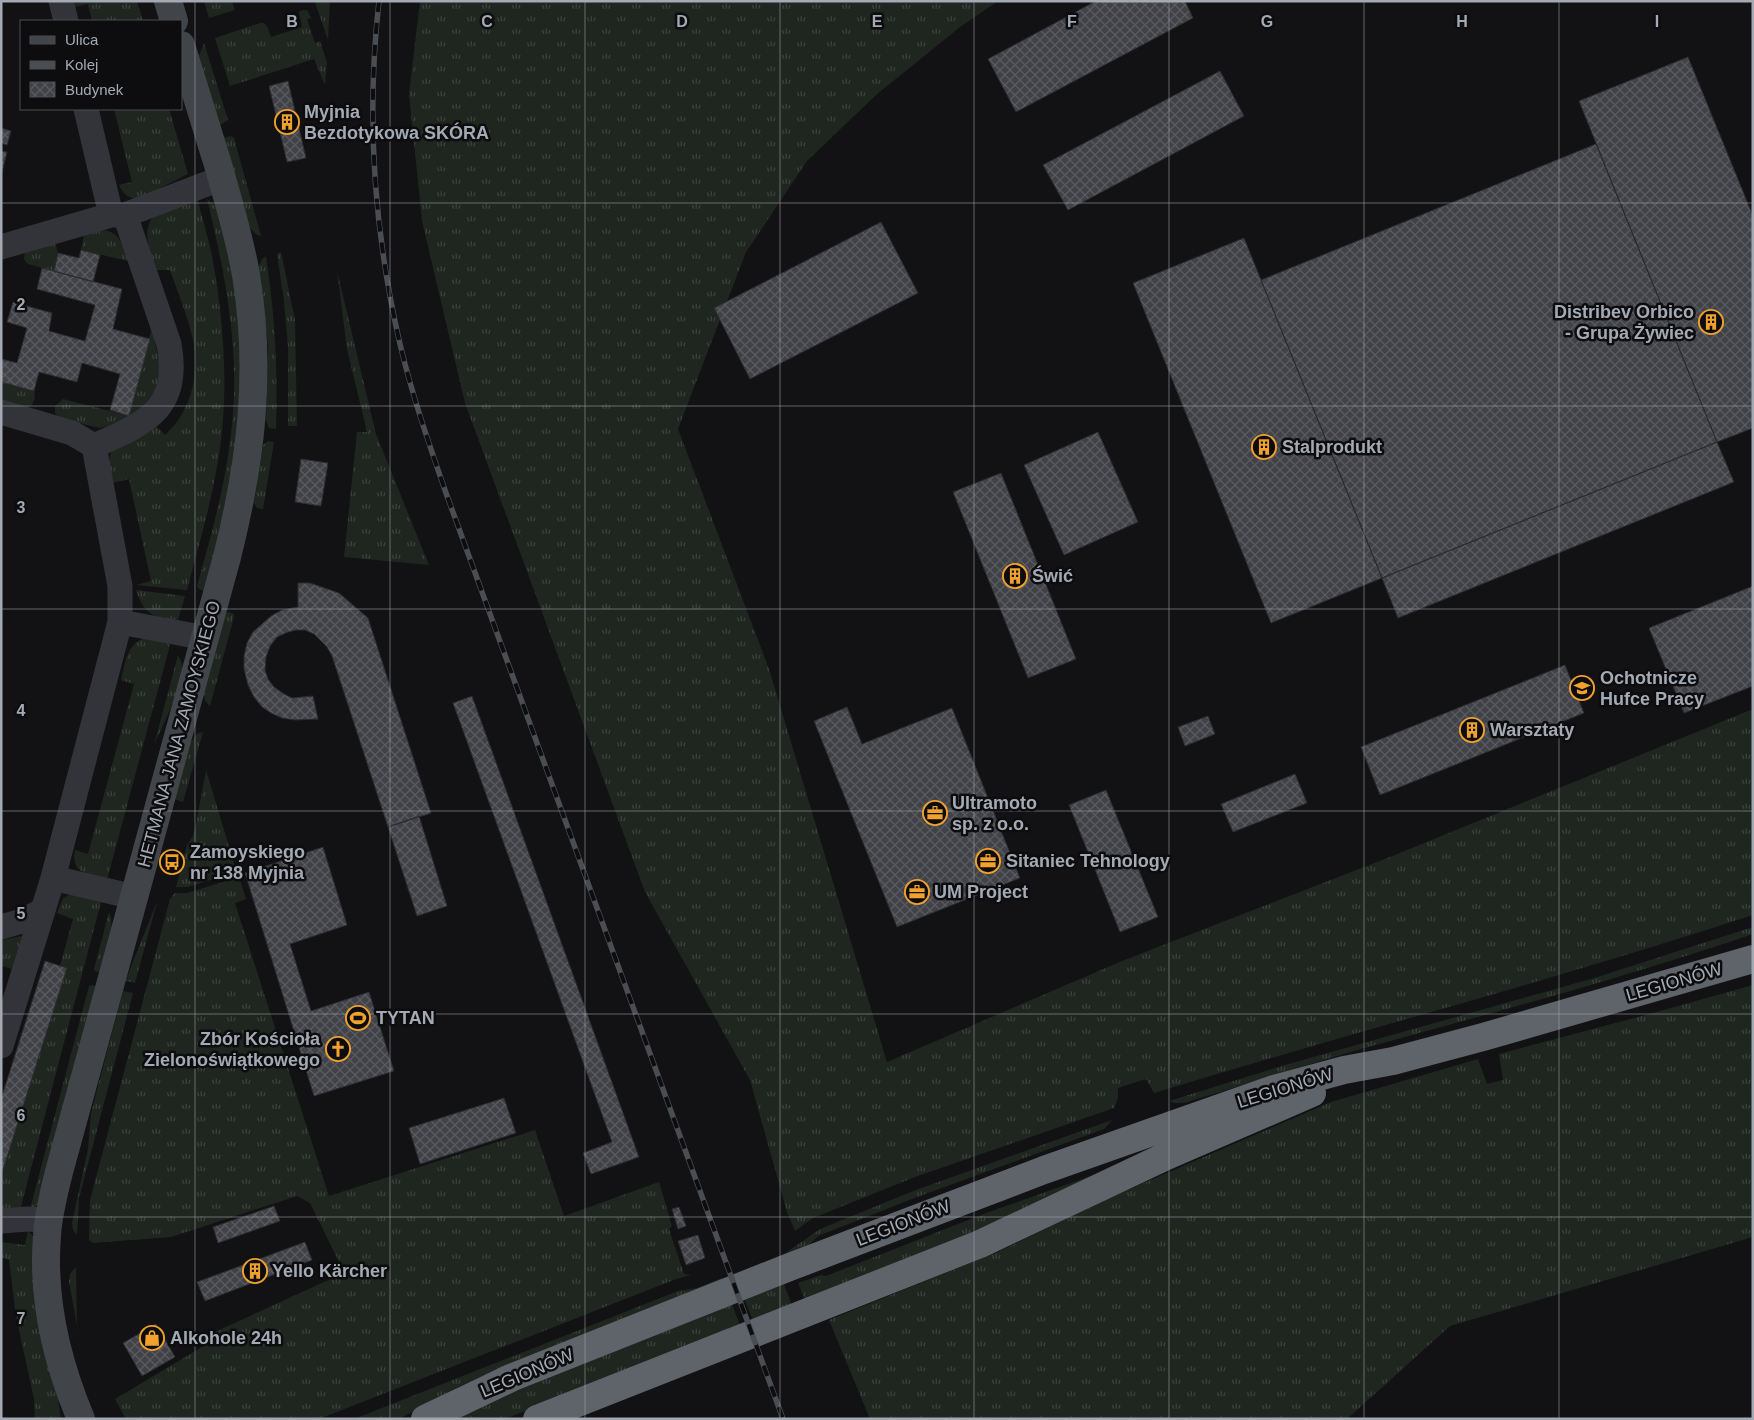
<svg xmlns="http://www.w3.org/2000/svg" width="1754" height="1420" font-family="Arial,sans-serif">
	<style>
		.grass { fill: url(#grass-tufts) }
		.building { fill: url(#building-cross-hatch); stroke: #2c2c30 }
		.lines { fill: none; stroke-linecap: round; stroke-linejoin: round }
		.street { stroke: #333439; stroke-width: 25 }
		.secondary { stroke: #414449; stroke-width: 28 }
		.highway { stroke: #5f636a; stroke-width: 28 }
		.rail-casing { stroke: #4a4d52; stroke-width: 5.5 }
		.rail { stroke: #0d0d0f; stroke-width: 4; stroke-dasharray: 11; stroke-linecap: butt }
		.grid { fill: none; stroke: #a4aab4; stroke-width: 1; stroke-opacity: 0.55 }
		.labels { text-anchor: middle; stroke-width: 5; stroke-linejoin: round; paint-order: stroke }
		.poi-label { font-size: 18px; font-weight: bold; fill: #a4aab4; stroke: #0d0d0f; text-anchor: start }
		.street-label { font-size: 18px; fill: #a4aab4; stroke: #0d0d0f }
		.grid-label { font-size: 16px; text-anchor: middle; font-weight: bold; fill: #a4aab4; stroke: #0d0d0f; stroke-width: 5; stroke-linejoin: round; paint-order: stroke }
	</style>
	<defs>
		<pattern id="grass-tufts" width="24" height="20" patternUnits="userSpaceOnUse" patternTransform="scale(1.25)"><rect width="24" height="20" fill="#1e261f"/><path d="M3 7l-1-3M5 7V3M7 7l1-3M15 17l-1-3M17 17v-4M19 17l1-3" fill="none" stroke="#3c433d"/></pattern>
		<pattern id="building-cross-hatch" width="8" height="8" patternUnits="userSpaceOnUse" patternTransform="scale(1.25)"><rect width="8" height="8" fill="#414247"/><path d="M0 0l8 8M0 8l8-8" fill="none" stroke="#595b5f"/></pattern>
	</defs>
	<rect width="100%" height="100%" fill="#121214"/>
	<path class="grass" d="M73,1H137L143,21H92L88,4L75,7Z
		M204,1H232L235,10L209,18Z
		M315,1H330L328,40L316,5Z
		M420,1H998L960,27L876,95L807,161L746,252L678,429L769,669L887,1062L1122,961L1390,857L1753,709V915C1555,980 1353,1032 1154,1093L1146,1079L1118,1088V1098L1114,1108L915,1177L813,1218L795,1231L787,1212L750,1080L645,892L465,403L422,221L409,94Z
		M303,10H307L311,18L307,19L315,43L320,41L327,62L325,85L314,59L230,86L215,38L260,23H264L268,28L271,37L302,27L299,12Z
		M204,43L228,120L220,125L199,56Z
		M114,109H169L188,174L140,198C129,200 123,194 119,185L132,182Z
		M231,136L234,138L261,236L257,235L250,228L223,138Z
		M197,197C202,217 208,237 212,256C225,327 230,401 216,472C209,512 197,551 187,590L136,585L151,581L129,479L112,483C111,474 108,463 110,455C114,445 145,431 155,425L165,435C191,412 200,374 193,340C188,317 178,293 170,270H156C150,252 140,229 156,213C161,208 189,200 197,197Z
		M207,199L215,205L220,214L236,288L242,361L237,455L205,591L199,589L197,586C211,536 225,486 231,434C241,355 226,276 207,199Z
		M104,230C121,233 123,247 128,261L81,250L84,235Z
		M55,242L58,253L54,271L28,264L24,259L25,251Z
		M281,252L295,320L297,426H288V347L284,301L277,254Z
		M266,256C275,317 278,368 276,429L269,428L266,421L268,346L258,268L262,259Z
		M337,271L376,434L429,565L344,557L357,432H367L347,349Z
		M152,327L159,361V376L155,392L137,413L108,426L99,428L60,418L55,413V406L63,399L129,416Z
		M1,382L34,391L35,398L32,405L26,408L1,401Z
		M268,441L274,442L263,509L257,508L254,503L263,445Z
		M136,590L185,596L178,620C153,618 144,614 136,590Z
		M229,612L234,614V617L210,706L205,701L204,693L226,613Z
		M145,638L164,641L170,645L107,880C90,874 70,874 75,850L88,854L134,684L121,680C125,664 127,643 145,638Z
		M178,655C180,659 182,662 182,666C184,684 162,727 154,745Z
		M203,732L183,802L174,799L190,743L198,733Z
		M206,770L236,870L233,873L188,887H176L187,845L193,836L196,824Z
		M236,878L240,880L246,899L235,903L329,1196L535,1130L564,1216L659,1182L672,1226L669,1229L684,1274L691,1275L676,1279L319,1419H126L115,1399L207,1344L204,1337L335,1277L339,1262L310,1203L297,1196L171,1237L93,1243L89,1240L90,1200L170,899L175,893H187Z
		M71,894L86,896L101,902L20,1210L1,1212V1176L67,968L60,966L73,919L57,913L63,898Z
		M157,902L135,983L126,981L130,969Z
		M109,912C116,931 106,954 101,973L95,971L94,969Z
		M1753,927V934C1624,978 1492,1013 1361,1049C1302,1066 1243,1085 1184,1103H1174L1169,1101L1285,1065L1591,979Z
		M22,936L12,969L1,966V940Z
		M92,985L98,987L38,1203L35,1207L30,1209L89,986Z
		M1753,985V1237L1450,1326L1347,1419H870L829,1320L1000,1251L1107,1199L1331,1102L1478,1059L1487,1084L1503,1080L1499,1054L1653,1013Z
		M123,991L133,993L79,1198L77,1235L73,1230L72,1223L88,1149L91,1113Z
		M1112,1120L1104,1129L917,1197L818,1236L807,1247L788,1254L787,1252L820,1229L916,1190Z
		M1144,1157L1028,1210L805,1300L798,1283L821,1275L826,1276L981,1215Z
		M28,1231L34,1237L61,1419H35L34,1399L16,1316L9,1260L1,1257V1242L25,1245Z
		M76,1267L77,1325L80,1342L69,1282L70,1274Z
		M722,1278L723,1280L480,1377L458,1387L399,1419H354L678,1291L697,1288Z
		M784,1284L792,1306L753,1321L745,1300Z
		M732,1304L740,1326L505,1419H457L526,1387Z"/>
	<path class="building" d="M1096,1H1185L1193,18L1016,112L988,59Z
		M1688,57L1753,216V428L1717,442L1579,101Z
		M1220,71L1244,116L1068,210L1043,165Z
		M288,81L306,158L287,162L269,86Z
		M1,128L11,131L7,145L1,143Z
		M1596,144L1717,442L1382,578L1261,280Z
		M1,151L7,152L1,176Z
		M881,222L918,293L750,379L714,308Z
		M1244,238L1382,578L1271,623L1133,283Z
		M81,250L100,255L93,282L54,271L58,253L79,258Z
		M42,268L122,289L113,329L150,339L129,416L110,410L120,374L82,363L77,382L39,372L34,391L1,382V359L17,363L27,328L7,322L13,302L52,313L49,331L85,341L95,305L37,289Z
		M1098,432L1138,522L1064,555L1024,465Z
		M1717,442L1734,482L1398,618L1382,578Z
		M301,459L328,463L321,506L295,502Z
		M1001,473L1076,659L1028,678L953,492Z
		M298,583H310L339,593L368,618L431,813L388,827L332,656L327,647L314,634L305,630H296L288,632L277,637L270,646L266,657L265,670L268,679L274,687L284,694L292,698L313,696L318,719L295,720L282,718L271,713L262,707L254,697L248,685L244,669V656L247,643L253,632L271,616L282,610L298,607Z
		M1753,586V686L1684,713L1649,628Z
		M1565,665L1584,713L1380,795L1361,747Z
		M472,696L639,1157L591,1174L583,1153L612,1142L453,703Z
		M847,707L862,744L952,708L1020,878L897,927L814,721Z
		M1208,716L1215,734L1185,746L1178,727Z
		M1295,774L1307,803L1233,832L1221,804Z
		M1106,790L1158,917L1120,932L1069,805Z
		M419,816L447,906L417,916L388,827Z
		M323,847L347,925L290,944L311,1011L369,992L394,1071L314,1096L245,873Z
		M45,961L67,968L1,1176V1099Z
		M504,1098L516,1133L420,1164L409,1128Z
		M274,1206L280,1221L218,1243L213,1227Z
		M679,1207L686,1226L678,1229L672,1209Z
		M698,1235L705,1258L686,1265L678,1241Z
		M305,1242L312,1260L205,1301L197,1282Z
		M156,1324L175,1357L142,1376L123,1343Z"/>
	<g class="lines">
		<path class="street" d="M61,1L66,21
			M125,215L222,178
			M1,247L111,215L86,109
			M1,412L72,433L94,446C146,423 181,409 169,344L125,215H111
			M120,622L206,638
			M53,878L134,897
			M1,927L22,921L42,911
			M1,1046L53,878L120,622V586L94,446
			M1,1221L27,1219L49,1220"/>
		<path class="secondary" d="M168,1L174,21
			M81,1419C57,1362 42,1298 47,1236C48,1214 54,1193 59,1172L227,557C251,462 262,372 246,275C240,239 229,204 219,168C206,127 194,86 181,45"/>
		<path class="highway" d="M425,1419L513,1377L787,1268L1044,1170L1274,1089L1344,1070L1393,1061L1483,1037L1753,959
			M537,1419L980,1244L1162,1158L1312,1093"/>
		<defs>
			<path id="rail" d="M379,1C366,116 374,232 400,344C412,395 429,444 446,493L783,1419"/>
		</defs>
		<use href="#rail" class="rail-casing"/>
		<use href="#rail" class="rail"/>
	</g>
	<path class="grid" d="M195,1V1419M390,1V1419M585,1V1419M780,1V1419M974,1V1419M1169,1V1419M1364,1V1419M1559,1V1419M1,203H1753M1,406H1753M1,609H1753M1,811H1753M1,1014H1753M1,1217H1753"/>
	<defs>
		<symbol id="building-ring" viewBox="-11 -11 22 22"><circle r="9.5" fill="#0d0d0f" stroke="#f1a12d" stroke-width="1.5"/><path d="M-4-6H4V6H1V3H-1V6H-4ZM-2.5-4.3h1.7v1.8h-1.7ZM.8-4.3h1.7v1.8H.8ZM-2.5-1h1.7V.8h-1.7ZM.8-1h1.7V.8H.8Z" fill="#f1a12d"/></symbol>
		<symbol id="school-ring" viewBox="-11 -11 22 22"><circle r="9.5" fill="#0d0d0f" stroke="#f1a12d" stroke-width="1.5"/><path d="M0-5L7-2L0 1L-7-2ZM-4 1L0 2.5L4 1V4Q0 6-4 4Z" fill="#f1a12d"/></symbol>
		<symbol id="office-ring" viewBox="-11 -11 22 22"><circle r="9.5" fill="#0d0d0f" stroke="#f1a12d" stroke-width="1.5"/><path d="M-6-3h4V-5.5h4V-3h4V5H-6ZM-1-4.5V-3h2v-1.5ZM-6 0V1H6V0Z" fill="#f1a12d"/></symbol>
		<symbol id="bus-ring" viewBox="-11 -11 22 22"><circle r="9.5" fill="#0d0d0f" stroke="#f1a12d" stroke-width="1.5"/><path d="M-5-6H5V4H4V6H2V4H-2V6H-4V4H-5ZM-3.5-4V0h7V-4ZM-3.5 1.2v1.5H-2V1.2ZM2 1.2v1.5H3.5V1.2Z" fill="#f1a12d"/></symbol>
		<symbol id="stadium-ring" viewBox="-11 -11 22 22"><circle r="9.5" fill="#0d0d0f" stroke="#f1a12d" stroke-width="1.5"/><path d="M0-5a6.5 5 0 1 0 0 10a6.5 5 0 1 0 0-10ZM-3.5-1.8h7v3.6h-7Z" fill="#f1a12d"/></symbol>
		<symbol id="church-ring" viewBox="-11 -11 22 22"><circle r="9.5" fill="#0d0d0f" stroke="#f1a12d" stroke-width="1.5"/><path d="M-1.2-6h2.4v3.5h3.3v2.4h-3.3V6h-2.4V-.1h-3.3v-2.4h3.3Z" fill="#f1a12d"/></symbol>
		<symbol id="shop-ring" viewBox="-11 -11 22 22"><circle r="9.5" fill="#0d0d0f" stroke="#f1a12d" stroke-width="1.5"/><path d="M-5-2.5h2.3a2.7 3.5 0 0 1 5.4 0H5L5.5 6h-11ZM-1.5-2.5h3a1.5 2.3 0 0 0-3 0Z" fill="#f1a12d"/></symbol>
	</defs>
	<g fill-rule="evenodd">
		<use href="#building-ring" x="273" y="108" width="28" height="28"/>
		<use href="#building-ring" x="1697" y="308" width="28" height="28"/>
		<use href="#building-ring" x="1250" y="433" width="28" height="28"/>
		<use href="#building-ring" x="1001" y="562" width="28" height="28"/>
		<use href="#school-ring" x="1568" y="674" width="28" height="28"/>
		<use href="#building-ring" x="1458" y="716" width="28" height="28"/>
		<use href="#office-ring" x="921" y="799" width="28" height="28"/>
		<use href="#office-ring" x="974" y="847" width="28" height="28"/>
		<use href="#bus-ring" x="158" y="848" width="28" height="28"/>
		<use href="#office-ring" x="903" y="878" width="28" height="28"/>
		<use href="#stadium-ring" x="344" y="1004" width="28" height="28"/>
		<use href="#church-ring" x="324" y="1035" width="28" height="28"/>
		<use href="#building-ring" x="241" y="1257" width="28" height="28"/>
		<use href="#shop-ring" x="138" y="1324" width="28" height="28"/>
	</g>
	<g class="labels">
		<g class="poi-label">
			<text x="304" y="118">Myjnia<tspan x="304" dy="21">Bezdotykowa SKÓRA</tspan></text>
			<text x="1694" y="318" text-anchor="end">Distribev Orbico<tspan x="1694" dy="21">- Grupa Żywiec</tspan></text>
			<text x="1282" y="453">Stalprodukt</text>
			<text x="1032" y="582">Świć</text>
			<text x="1600" y="684">Ochotnicze<tspan x="1600" dy="21">Hufce Pracy</tspan></text>
			<text x="1490" y="736">Warsztaty</text>
			<text x="952" y="809">Ultramoto<tspan x="952" dy="21">sp. z o.o.</tspan></text>
			<text x="190" y="858">Zamoyskiego<tspan x="190" dy="21">nr 138 Myjnia</tspan></text>
			<text x="1006" y="867">Sitaniec Tehnology</text>
			<text x="934" y="898">UM Project</text>
			<text x="376" y="1024">TYTAN</text>
			<text x="320" y="1045" text-anchor="end">Zbór Kościoła<tspan x="320" dy="21">Zielonoświątkowego</tspan></text>
			<text x="272" y="1277">Yello Kärcher</text>
			<text x="170" y="1344">Alkohole 24h</text>
		</g>
		<g class="street-label">
			<text transform="translate(179 734) rotate(-75)" y="6">HETMANA JANA ZAMOYSKIEGO</text>
			<text transform="translate(1674 982) rotate(-16)" y="6">LEGIONÓW</text>
			<text transform="translate(1285 1088) rotate(-17)" y="6">LEGIONÓW</text>
			<text transform="translate(903 1223) rotate(-21)" y="6">LEGIONÓW</text>
			<text transform="translate(527 1373) rotate(-23)" y="6">LEGIONÓW</text>
		</g>
	</g>
	<g class="grid-label">
		<text x="292" y="27">B</text>
		<text x="487" y="27">C</text>
		<text x="682" y="27">D</text>
		<text x="877" y="27">E</text>
		<text x="1072" y="27">F</text>
		<text x="1267" y="27">G</text>
		<text x="1462" y="27">H</text>
		<text x="1657" y="27">I</text>
		<text x="21" y="310">2</text>
		<text x="21" y="513">3</text>
		<text x="21" y="716">4</text>
		<text x="21" y="919">5</text>
		<text x="21" y="1121">6</text>
		<text x="21" y="1324">7</text>
	</g>
	<rect width="1754" height="1420" fill="none" stroke="#a4aab4" stroke-width="5"/>
	<rect x="20" y="20" width="162" height="90" fill="#0d0d0f" stroke="#494c51"/>
	<rect x="30" y="36" width="25" height="8" fill="#414449" stroke="#494c51"/>
	<text x="65" y="45" font-size="15" fill="#a4aab4">Ulica</text>
	<rect x="30" y="61" width="25" height="8" fill="#4a4d52" stroke="#494c51"/>
	<text x="65" y="70" font-size="15" fill="#a4aab4">Kolej</text>
	<rect x="30" y="82" width="25" height="15" fill="url(#building-cross-hatch)" stroke="#494c51"/>
	<text x="65" y="95" font-size="15" fill="#a4aab4">Budynek</text>
</svg>
